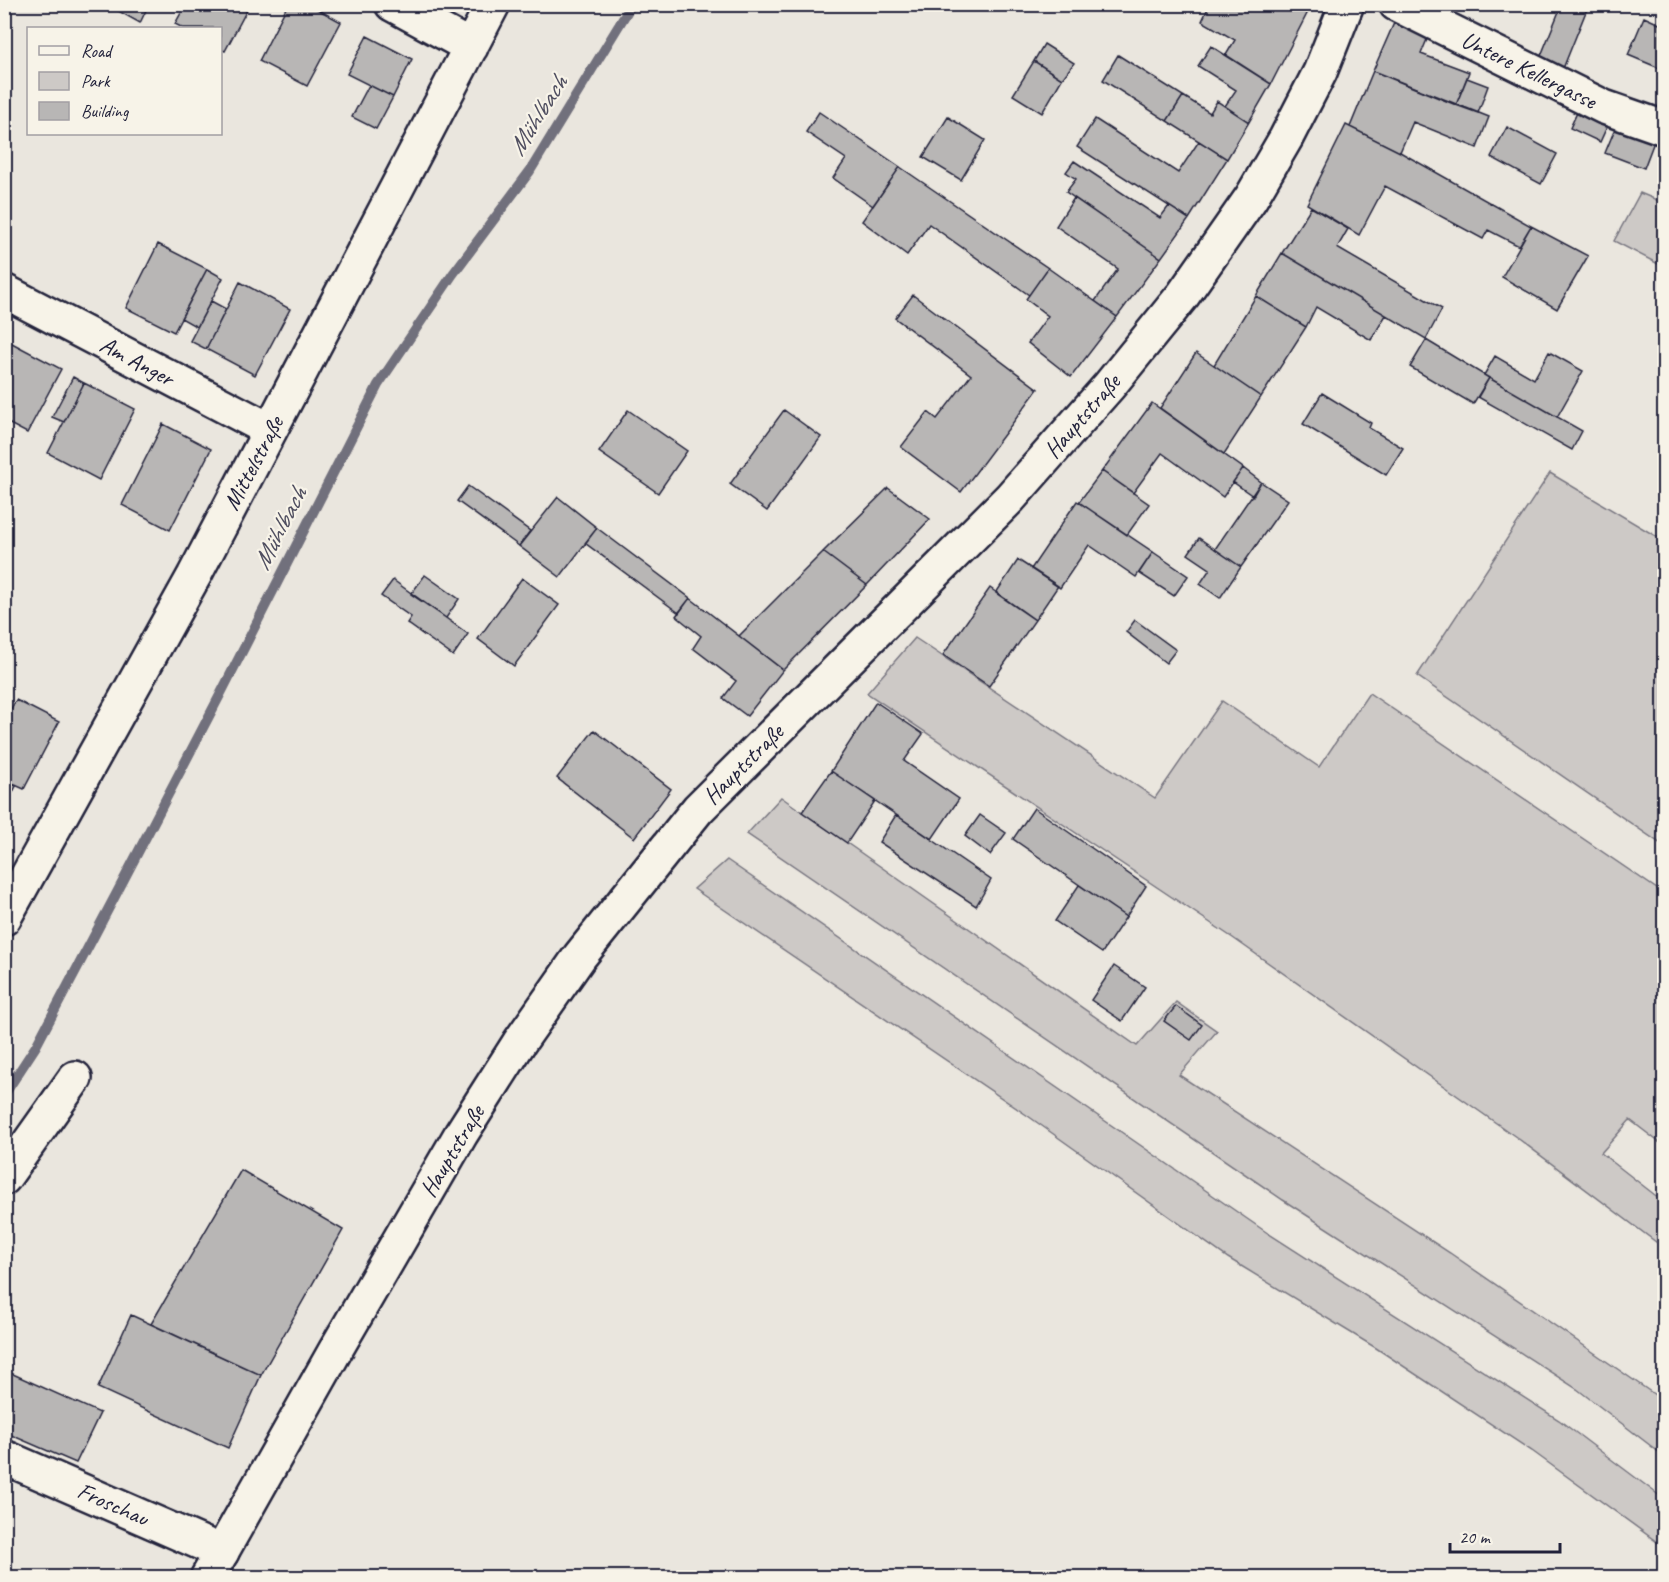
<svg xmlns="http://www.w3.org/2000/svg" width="1669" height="1582" font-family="Caveat,sans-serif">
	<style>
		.green { fill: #cdc9c6; stroke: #787680; stroke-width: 1.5 }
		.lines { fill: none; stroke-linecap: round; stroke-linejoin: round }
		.stream { stroke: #716f7b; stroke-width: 10 }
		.building { fill: #b8b6b5; stroke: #22223b; stroke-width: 1.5 }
		.minor-casing { stroke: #22223b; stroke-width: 38 }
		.secondary-casing { stroke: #22223b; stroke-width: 38 }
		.minor { stroke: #f7f3e8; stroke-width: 33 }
		.secondary { stroke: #f7f3e8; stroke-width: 33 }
		.labels { text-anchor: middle; stroke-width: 4.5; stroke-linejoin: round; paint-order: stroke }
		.street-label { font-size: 24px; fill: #22223b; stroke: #f7f3e8 }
		.water-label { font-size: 26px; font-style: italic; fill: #504f60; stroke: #f7f3e8 }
	</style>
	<rect width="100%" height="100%" fill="#eae6de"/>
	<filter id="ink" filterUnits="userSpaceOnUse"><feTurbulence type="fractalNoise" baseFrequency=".0167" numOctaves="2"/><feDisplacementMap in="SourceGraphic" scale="12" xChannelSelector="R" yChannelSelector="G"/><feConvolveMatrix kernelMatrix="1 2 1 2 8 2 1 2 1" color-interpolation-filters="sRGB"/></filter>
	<g filter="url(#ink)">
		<path class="green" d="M1640,193L1664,203V267L1614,241Z
			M1550,473L1664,541V846L1417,676Z
			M915,638L1155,798L1222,701L1319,767L1369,693L1660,891L1664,886V1146L1630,1120L1601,1153L1664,1202V1248L1516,1137L1233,938L867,693Z
			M781,797L1137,1046L1176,1002L1217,1031L1179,1075L1450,1253L1658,1397L1664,1402V1456L1577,1389L1283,1200L747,834Z
			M727,860L1269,1234L1559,1420L1664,1499V1547L1532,1451L1376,1348L1228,1258L1028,1116L694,889Z"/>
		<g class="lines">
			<path class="stream" d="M4,1095L36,1046L122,883L219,697L378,385L453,274L530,171L632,4"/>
		</g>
		<path class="building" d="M106,4H149L140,23Z
			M186,4H250L225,51L220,49V28H183L175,24Z
			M288,4H308L341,22L307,86L259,61Z
			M1210,4H1312L1271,84L1226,55L1235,40L1202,21Z
			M1562,4H1589L1560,76L1538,63Z
			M1644,17L1664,26V70L1628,55Z
			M1394,23L1428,37L1421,54L1469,72L1456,105L1373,71Z
			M367,36L412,59L393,97L347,74Z
			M1044,44L1074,63L1062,79L1034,61Z
			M1211,46L1271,84L1249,122L1225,106L1236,90L1198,66Z
			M1118,55L1183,96L1167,121L1103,80Z
			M1034,61L1062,79L1042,113L1013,95Z
			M1373,71L1489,117L1477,148L1413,122L1400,152L1350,127Z
			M1467,78L1488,86L1478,113L1456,105Z
			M369,85L393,97L376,129L352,117Z
			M1183,96L1210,113L1217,101L1249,122L1227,159L1167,121Z
			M1580,106L1610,120L1600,142L1570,128Z
			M819,112L900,167L873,206L833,178L846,159L806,132Z
			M948,117L985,140L961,180L923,157Z
			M1095,119L1178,173L1199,141L1227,159L1189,219L1077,147Z
			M1617,124L1655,139L1644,168L1605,153Z
			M1346,125L1400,152L1531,226L1519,246L1488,230L1483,239L1385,186L1359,235L1307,204Z
			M1507,127L1557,154L1541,184L1491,157Z
			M1074,161L1160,218L1169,206L1189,219L1161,258L1066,192L1076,179L1066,172Z
			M900,167L1048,268L1029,295L929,224L907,255L862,221Z
			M1074,198L1161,258L1117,317L1095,301L1118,269L1056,226Z
			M1311,207L1348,229L1337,248L1442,309L1426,339L1282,253Z
			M1531,226L1588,256L1557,309L1502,277Z
			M158,244L207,269L174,332L126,308Z
			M1282,253L1386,315L1371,340L1316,307L1306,327L1256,296Z
			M1048,268L1117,317L1071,377L1028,343L1048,316L1026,299Z
			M207,269L223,278L197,327L181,318Z
			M240,282L290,309L255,375L206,349Z
			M913,295L1038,389L961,492L901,447L928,412L937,419L971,375L895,318Z
			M1256,296L1306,327L1261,397L1214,365Z
			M211,301L226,309L206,349L190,341Z
			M1426,340L1489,378L1473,404L1410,367Z
			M10,342L61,369L27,433L4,421V352Z
			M1549,352L1583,371L1557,417L1484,375L1495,356L1534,379Z
			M1196,353L1261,397L1224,454L1160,408Z
			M73,377L84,383L64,422L52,417Z
			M1489,378L1582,431L1572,450L1478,397Z
			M84,383L135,409L99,480L48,453Z
			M1322,393L1371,423L1369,428L1403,448L1386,475L1303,424Z
			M1152,403L1243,468L1223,497L1162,453L1133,493L1102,471Z
			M628,410L687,451L658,493L599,452Z
			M784,410L821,437L767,511L730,484Z
			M163,424L211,449L170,530L122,505Z
			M1243,468L1261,482L1253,496L1233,482Z
			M1102,471L1149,504L1127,535L1079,502Z
			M1261,482L1288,500L1241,567L1215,549Z
			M468,486L530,531L519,546L457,501Z
			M888,488L930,519L867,585L823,552Z
			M558,497L597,528L560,577L519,546Z
			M1077,501L1153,552L1136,577L1089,545L1060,588L1031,569Z
			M597,528L690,598L679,613L585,543Z
			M1199,538L1241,567L1220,598L1200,584L1210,569L1188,554Z
			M823,552L867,585L783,670L739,636Z
			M1153,552L1188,576L1174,596L1139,573Z
			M1018,560L1058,586L1035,620L996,593Z
			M425,575L459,599L446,618L411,594Z
			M522,578L559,605L514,666L478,639Z
			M393,580L468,634L453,656L407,623L411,617L381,596Z
			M990,588L1035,620L989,686L943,655Z
			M690,598L783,670L747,716L723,698L736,681L693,648L701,636L676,616Z
			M1135,620L1176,650L1166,663L1126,632Z
			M16,700L59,722L24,789L4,780V721Z
			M876,702L923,734L904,761L959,799L932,839L831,771Z
			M594,730L671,789L634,838L557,778Z
			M831,771L875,801L847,843L802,812Z
			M4,780L16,786L8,802L4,800Z
			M1034,808L1146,886L1126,917L1013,839Z
			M896,815L991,880L976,906L879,842Z
			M980,815L1006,833L990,855L965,836Z
			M1079,885L1126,917L1102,953L1055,921Z
			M1114,966L1145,987L1122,1021L1091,1000Z
			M1176,1006L1202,1025L1191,1040L1164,1021Z
			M241,1170L343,1230L261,1375L151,1324Z
			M131,1315L261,1375L228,1448L98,1388Z
			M4,1370L100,1413L76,1463L4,1432Z"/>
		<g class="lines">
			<defs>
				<path id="minor" d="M392,4L471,47
					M1396,4L1604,107L1664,128
					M4,291L270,430
					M4,918L194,576L493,4
					M4,1178L75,1078
					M4,1457L222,1552"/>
				<path id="secondary" d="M207,1578L335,1351L461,1134L519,1043L580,956L698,809L1010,498L1109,386L1183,295L1251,198L1286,138L1320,72L1347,4"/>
			</defs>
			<use href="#minor" class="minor-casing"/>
			<use href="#secondary" class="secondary-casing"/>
			<use href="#minor" class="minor"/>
			<use href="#secondary" class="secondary"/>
		</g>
	</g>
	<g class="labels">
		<g class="street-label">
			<text transform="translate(1529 70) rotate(26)" y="8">Untere Kellergasse</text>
			<text transform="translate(137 361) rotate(28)" y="8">Am Anger</text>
			<text transform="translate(1082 416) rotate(-49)" y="8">Hauptstraße</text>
			<text transform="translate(253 463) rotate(-62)" y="8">Mittelstraße</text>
			<text transform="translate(743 764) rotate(-45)" y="8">Hauptstraße</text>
			<text transform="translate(452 1151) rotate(-59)" y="8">Hauptstraße</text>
			<text transform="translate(113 1504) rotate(24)" y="8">Froschau</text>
		</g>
		<g class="water-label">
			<text transform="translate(537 115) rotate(-58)" y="9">Mühlbach</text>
			<text transform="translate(279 528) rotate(-63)" y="9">Mühlbach</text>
		</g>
	</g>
	<rect width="1669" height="1582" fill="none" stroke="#f7f3e8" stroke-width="24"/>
	<rect x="12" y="12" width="1645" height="1558" fill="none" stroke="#22223b" stroke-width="2" filter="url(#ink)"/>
	<rect x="27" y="27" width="195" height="108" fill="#f7f3e8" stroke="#a29fa3" stroke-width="1.5"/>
	<rect x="39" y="46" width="30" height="9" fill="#f7f3e8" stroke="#a29fa3" stroke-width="1.5"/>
	<text x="81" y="57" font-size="18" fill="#22223b">Road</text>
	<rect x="39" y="72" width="30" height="18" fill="#cdc9c6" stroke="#a29fa3" stroke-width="1.5"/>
	<text x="81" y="87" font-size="18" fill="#22223b">Park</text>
	<rect x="39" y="102" width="30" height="18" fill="#b8b6b5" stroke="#a29fa3" stroke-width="1.5"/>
	<text x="81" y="117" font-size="18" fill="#22223b">Building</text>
	<path d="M1450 1543v9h110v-9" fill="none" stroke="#22223b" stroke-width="3"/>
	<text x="1459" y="1543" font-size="18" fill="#22223b" stroke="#f7f3e8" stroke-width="4.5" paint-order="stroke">20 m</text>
</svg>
